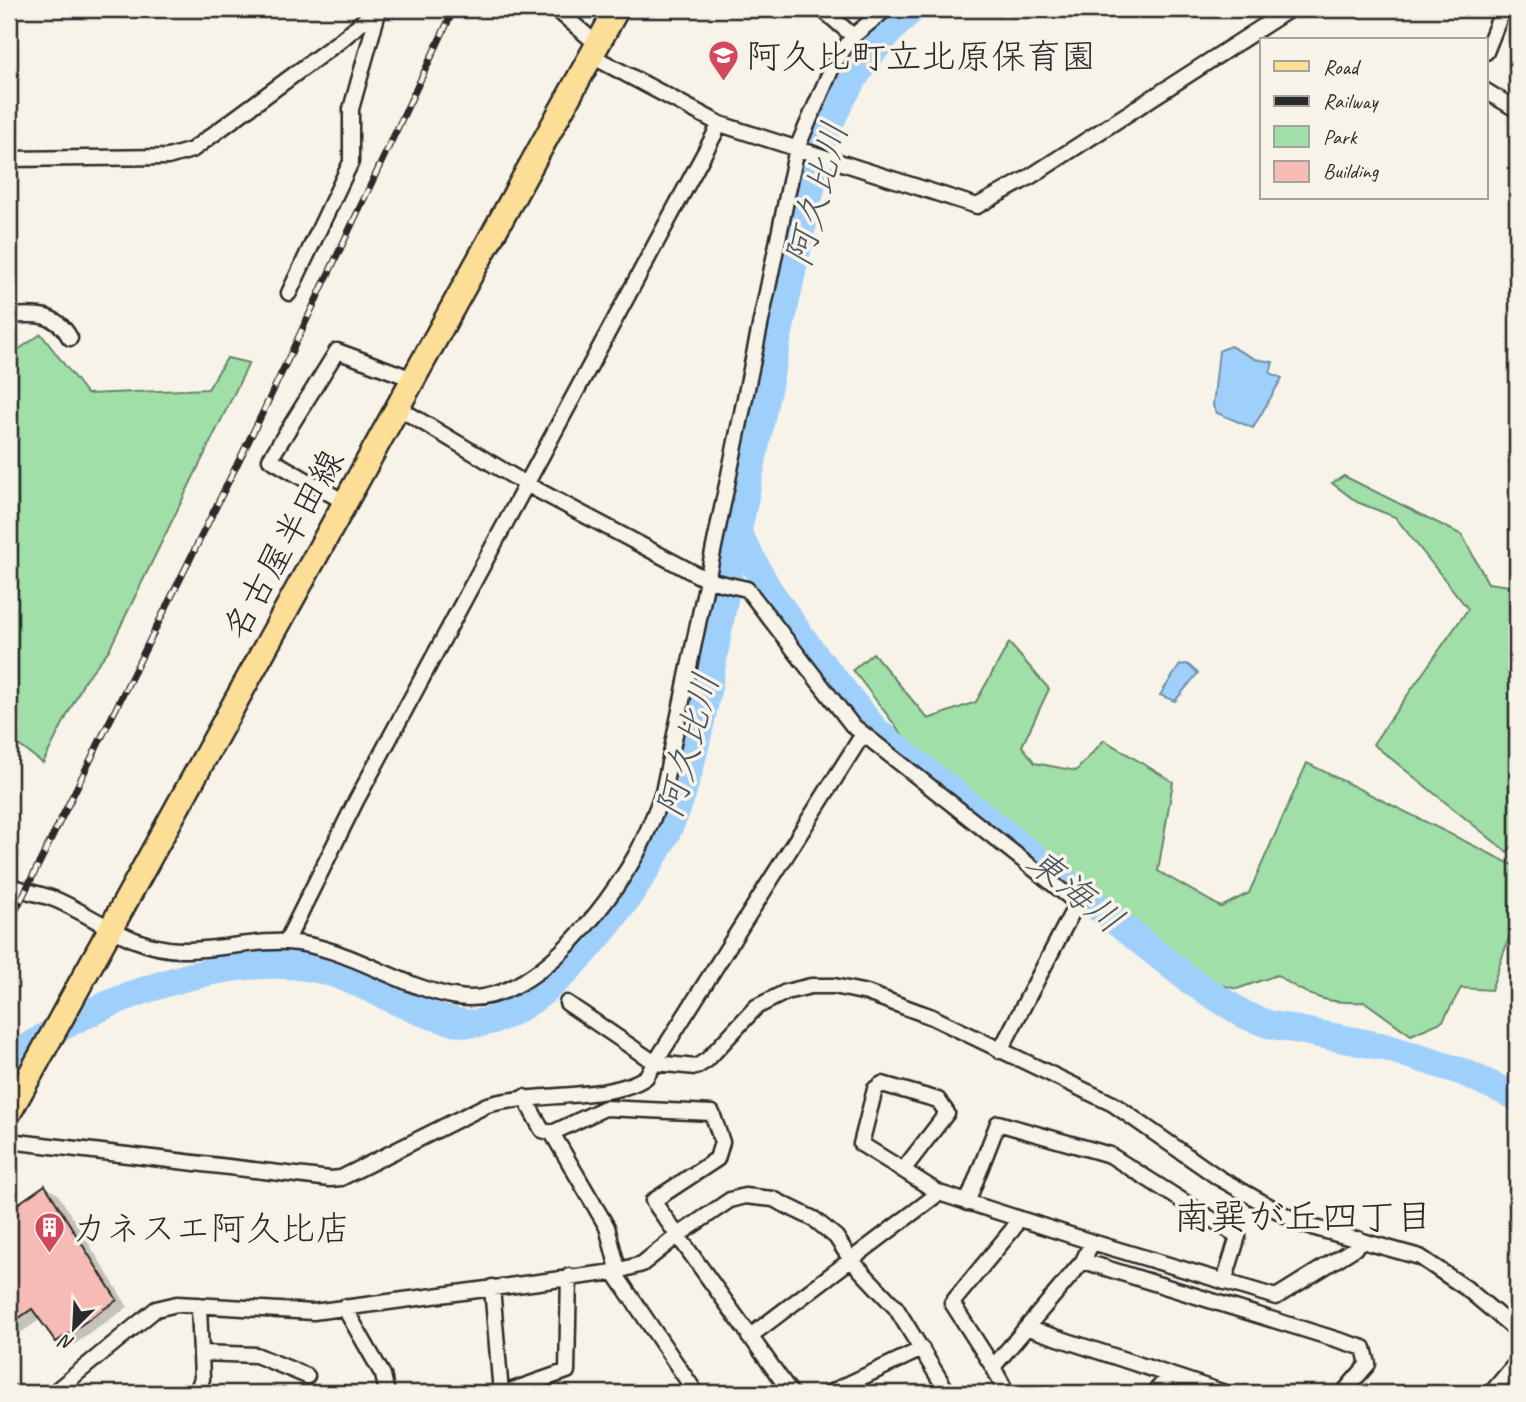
<svg xmlns="http://www.w3.org/2000/svg" width="1526" height="1402" font-family="Caveat,'Klee One',sans-serif">
	<style>
		.green { fill: #a0dfa7; stroke: #668569; stroke-width: 2 }
		.water { fill: #9fd0fc; stroke: #718ea8; stroke-width: 2 }
		.shadow { fill: #0003 }
		.lines { fill: none; stroke-linecap: round; stroke-linejoin: round }
		.river { stroke: #9fd0fc; stroke-width: 28 }
		.building { fill: #f7bbb5; stroke: #2b2b2b; stroke-width: 2 }
		.street-casing { stroke: #2b2b2b; stroke-width: 19 }
		.primary-casing { stroke: #2b2b2b; stroke-width: 28 }
		.street { stroke: #f7f3e8; stroke-width: 14 }
		.primary { stroke: #fdde96; stroke-width: 23 }
		.rail-casing { stroke: #2b2b2b; stroke-width: 7 }
		.rail { stroke: #f7f3e8; stroke-width: 4.5; stroke-dasharray: 13; stroke-linecap: butt }
		.labels { text-anchor: middle; stroke-width: 7; stroke-linejoin: round; paint-order: stroke }
		.poi-label { font-size: 35px; fill: #2b2b2b; stroke: #f7f3e8; text-anchor: start }
		.street-label { font-size: 35px; fill: #2b2b2b; stroke: #f7f3e8 }
		.water-label { font-size: 37px; font-style: italic; fill: #48545f; stroke: #f7f3e8 }
		.neighbourhood-label { font-size: 37px; fill: #2b2b2b; stroke: #f7f3e8 }
	</style>
	<rect width="100%" height="100%" fill="#f7f3e8"/>
	<filter id="ink" filterUnits="userSpaceOnUse"><feTurbulence type="fractalNoise" baseFrequency=".0143" numOctaves="2"/><feDisplacementMap in="SourceGraphic" scale="14" xChannelSelector="R" yChannelSelector="G"/><feConvolveMatrix kernelMatrix="1 2 1 2 8 2 1 2 1" color-interpolation-filters="sRGB"/></filter>
	<g filter="url(#ink)">
		<path class="green" d="M41,334L87,394L208,389L227,358L249,363L109,650L85,680L43,763L9,738V356Z
			M1344,476L1462,535L1488,583L1517,587V842L1507,852L1373,744L1468,609L1395,517L1357,502L1332,483Z
			M1009,643L1049,689L1022,746L1035,763L1076,771L1104,740L1173,782L1158,871L1221,907L1249,893L1307,763L1517,867V914L1491,990L1461,988L1443,1021L1411,1035L1365,1002C1327,1004 1308,997 1277,975L1237,989L1198,979L920,758L853,670L873,653L928,719L976,702Z"/>
		<path class="water" d="M1230,346L1255,359L1273,362L1270,373L1282,378L1253,428L1217,413L1213,406L1219,351Z
			M1187,664L1198,673L1175,701L1160,695L1180,665Z"/>
		<path class="shadow" d="M45,1187L58,1194L128,1307L69,1348L57,1340L41,1319L16,1336L9,1332V1212Z"/>
		<g class="lines">
			<path class="river" d="M739,535L768,589L813,653L876,731L1192,982L1245,1015L1268,1024L1385,1047L1463,1072L1517,1097
				M9,1061C82,1004 239,942 332,973C375,987 418,1018 464,1023C545,1033 656,871 679,803C704,728 714,647 730,569C760,425 788,281 823,138C845,86 871,47 912,9"/>
		</g>
		<path class="building" d="M45,1185L117,1300L56,1342L32,1309L9,1325V1210Z"/>
		<g class="lines">
			<defs>
				<path id="street" d="M556,9L598,45
					M822,9L853,36
					M1486,52L1503,9
					M590,55L720,124L977,206L1028,178L1290,9
					M1486,91L1517,110
					M9,159L168,157L192,150L341,40L377,9
					M289,293L351,162V109L379,9
					M9,316C34,314 56,312 70,338
					M397,407L526,484L707,580L747,589L852,725L1077,903L1000,1051
					M346,503L270,459L337,351L413,379
					M9,885C25,892 43,894 59,901C100,920 134,949 181,950C216,951 252,940 287,942C348,946 399,988 458,997C529,1009 605,910 636,855C647,835 655,813 663,792L797,148L834,63L853,36L886,9
					M286,942L356,801L720,124
					M567,1003L655,1063L696,1067L707,1060L756,1007L786,992L811,986H834L867,993L932,1017L1113,1104L1219,1178L1301,1224L1420,1257L1466,1288L1517,1331
					M524,1097L542,1130L552,1133L607,1227L618,1269
					M552,1133L605,1108L712,1113L722,1142L717,1159L653,1201L791,1393
					M9,1141L330,1179L341,1178L487,1105C531,1092 613,1101 646,1077L863,734
					M903,1170L861,1144L875,1089L882,1084L938,1100L947,1113L903,1170L939,1193L1092,1242L1083,1261L993,1367L1007,1393
					M967,1203L998,1123L1110,1155L1238,1236L1224,1282
					M1092,1242L1276,1297L1355,1248L1358,1239
					M1083,1261L1364,1348L1368,1364L1343,1393
					M614,1272L696,1393
					M492,1287L501,1393
					M344,1307L383,1375L387,1393
					M1028,1328L1225,1393
					M749,1337L939,1193
					M201,1353L256,1355L307,1376
					M993,1367L952,1303L1013,1229L1018,1218
					M9,1391L10,1393
					M53,1393L156,1309L177,1304L313,1312L614,1272L642,1264L677,1236L730,1200L745,1196L773,1199L814,1219L836,1237L851,1260L896,1308L948,1393
					M196,1393L202,1379L199,1305
					M504,1393L567,1371L569,1276
					M829,1393L922,1349
					M1154,1393L1168,1377
					M1491,1393L1517,1362"/>
				<path id="primary" d="M9,1113L617,9"/>
			</defs>
			<use href="#street" class="street-casing"/>
			<use href="#primary" class="primary-casing"/>
			<use href="#street" class="street"/>
			<use href="#primary" class="primary"/>
			<defs>
				<path id="rail" d="M9,924L262,414L454,9"/>
			</defs>
			<use href="#rail" class="rail-casing"/>
			<use href="#rail" class="rail"/>
		</g>
	</g>
	<defs>
		<symbol id="school-pin" viewBox="-11 -11 22 30"><path d="M0 17L-7.5 6A9.5 9.5 0 1 1 7.5 6Z" fill="#d1495b" stroke="#f7f3e8"/><path d="M0-5L7-2L0 1L-7-2ZM-4 1L0 2.5L4 1V4Q0 6-4 4Z" fill="#fff"/></symbol>
		<symbol id="building-pin" viewBox="-11 -11 22 30"><path d="M0 17L-7.5 6A9.5 9.5 0 1 1 7.5 6Z" fill="#d1495b" stroke="#f7f3e8"/><path d="M-4-6H4V6H1V3H-1V6H-4ZM-2.5-4.3h1.7v1.8h-1.7ZM.8-4.3h1.7v1.8H.8ZM-2.5-1h1.7V.8h-1.7ZM.8-1h1.7V.8H.8Z" fill="#fff"/></symbol>
	</defs>
	<g fill-rule="evenodd">
		<use href="#school-pin" x="706" y="38" width="35" height="47"/>
		<use href="#building-pin" x="32" y="1210" width="35" height="47"/>
	</g>
	<g class="labels">
		<g class="poi-label">
			<text x="746" y="68">阿久比町立北原保育園</text>
			<text x="72" y="1240">カネスエ阿久比店</text>
		</g>
		<g class="street-label">
			<text transform="translate(283 544) rotate(-61)" y="12">名古屋半田線</text>
		</g>
		<g class="water-label">
			<text transform="translate(816 194) rotate(-75)" y="13">阿久比川</text>
			<text transform="translate(687 745) rotate(-75)" y="13">阿久比川</text>
			<text transform="translate(1076 890) rotate(39)" y="13">東海川</text>
		</g>
		<g class="neighbourhood-label">
			<text x="1303" y="1229">南巽が丘四丁目</text>
		</g>
	</g>
	<rect width="1526" height="1402" fill="none" stroke="#f7f3e8" stroke-width="35"/>
	<rect x="18" y="18" width="1491" height="1367" fill="none" stroke="#2b2b2b" stroke-width="2.5" filter="url(#ink)"/>
	<rect x="1260" y="38" width="228" height="161" fill="#f7f3e8" stroke="#a5a39c" stroke-width="2"/>
	<rect x="1274" y="61" width="35" height="10" fill="#fdde96" stroke="#a5a39c" stroke-width="2"/>
	<text x="1323" y="74" font-size="21" fill="#2b2b2b">Road</text>
	<rect x="1274" y="96" width="35" height="10" fill="#2b2b2b" stroke="#a5a39c" stroke-width="2"/>
	<text x="1323" y="108" font-size="21" fill="#2b2b2b">Railway</text>
	<rect x="1274" y="126" width="35" height="21" fill="#a0dfa7" stroke="#a5a39c" stroke-width="2"/>
	<text x="1323" y="144" font-size="21" fill="#2b2b2b">Park</text>
	<rect x="1274" y="161" width="35" height="21" fill="#f7bbb5" stroke="#a5a39c" stroke-width="2"/>
	<text x="1323" y="178" font-size="21" fill="#2b2b2b">Building</text>
	<g transform="translate(74 1328) rotate(204)" stroke="#f7f3e8" stroke-width="5" paint-order="stroke">
	<path d="M0-5L12 26L0 18L-12 26Z" fill="#2b2b2b"/>
	<text y="-10" font-size="19" font-weight="bold" text-anchor="middle" fill="#2b2b2b">N</text>
	</g>
</svg>
